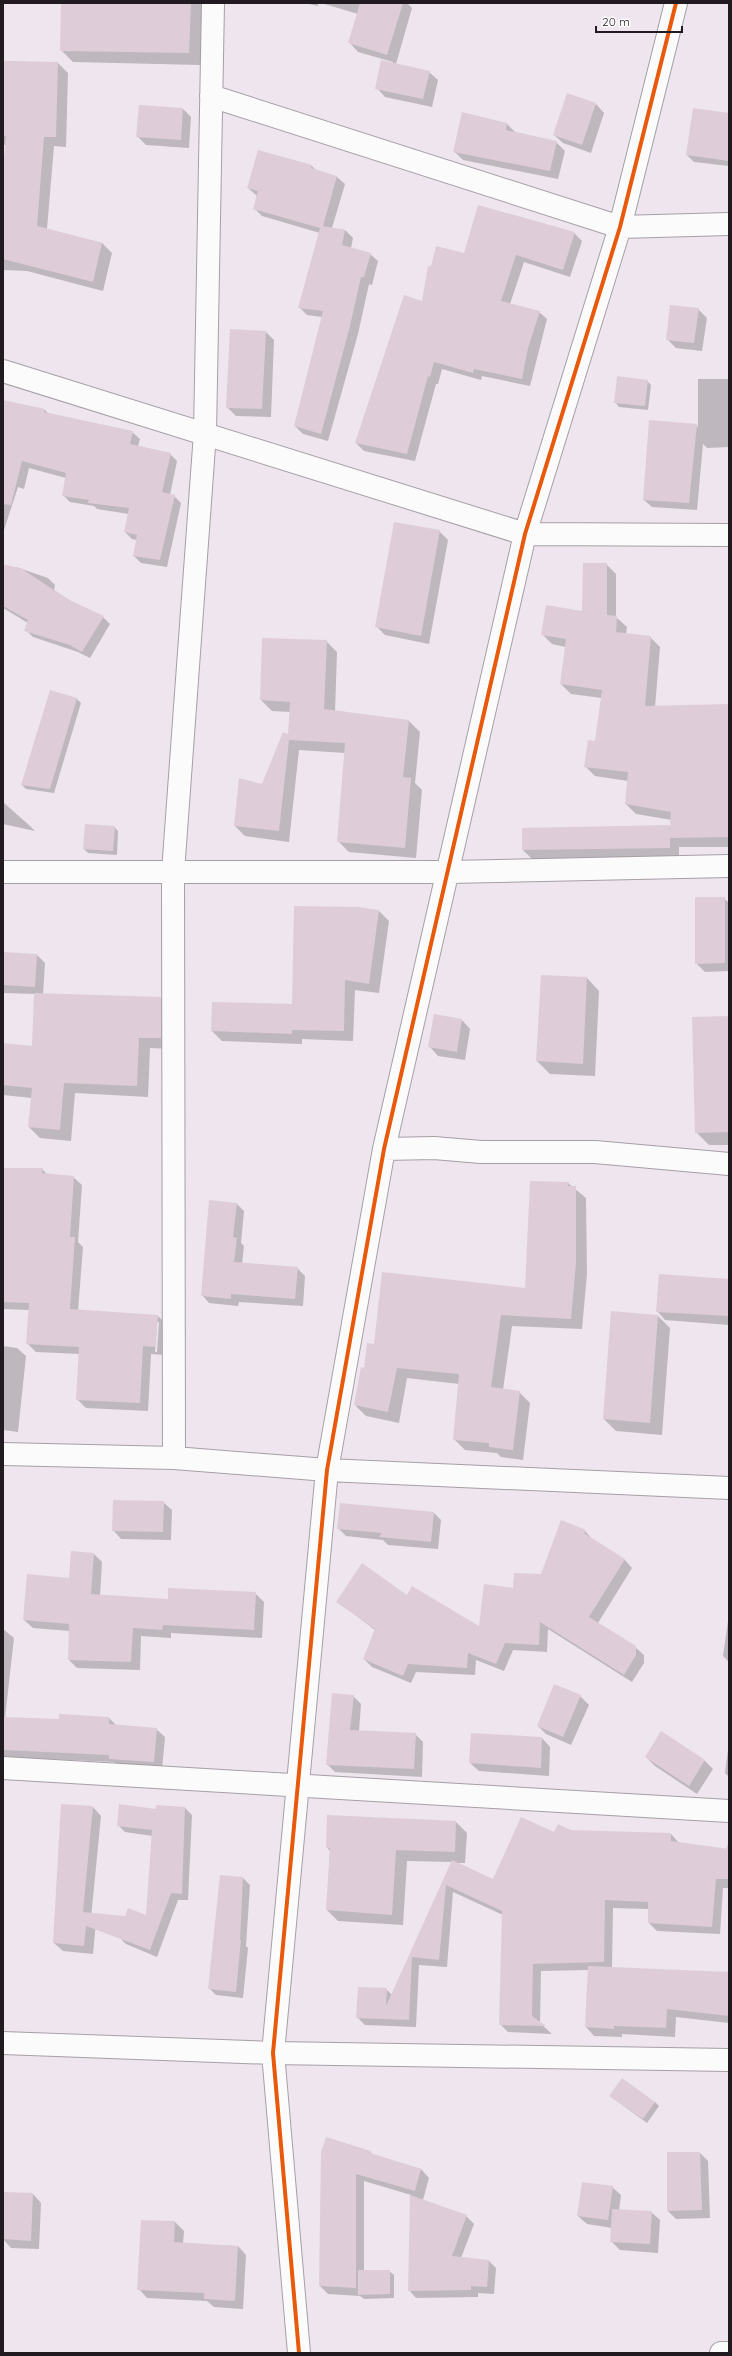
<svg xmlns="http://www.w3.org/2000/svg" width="732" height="2356" font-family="Quicksand,sans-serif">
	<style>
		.shadow { fill: #0003; fill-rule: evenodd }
		.building { fill: #decdd8 }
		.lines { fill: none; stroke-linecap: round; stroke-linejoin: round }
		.street-casing { stroke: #a69fa6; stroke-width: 24 }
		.street { stroke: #fcfbfc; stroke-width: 22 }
		.cycleway-casing { stroke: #fff; stroke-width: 6 }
		.cycleway { stroke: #e8590c; stroke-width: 4 }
	</style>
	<rect width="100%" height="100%" fill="#eee5ee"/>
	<path class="shadow" d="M62,3H203L201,65L73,62L61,50Z
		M304,3H318V6Z
		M321,3H407L412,8L396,64L429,72L438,80L432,107L385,97L377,88L393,62L358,52L350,43L358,14Z
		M3,61L58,63L68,73L66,147L54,146L47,229L102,243L112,253L103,291L27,271L3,270V181L6,145H3Z
		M596,104L604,113L591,153L563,143L554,135Z
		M183,109L191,117L189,148L146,145L138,137Z
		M729,109V166L694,162L687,155L729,114Z
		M507,124L515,132L556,142L565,151L558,179L463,160L454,151Z
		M312,166L316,171L337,177L345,184L332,228L345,230L353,238L351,248L370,254L378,261L372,285L369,284L358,334L328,441L303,434L295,426L322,317L307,315L299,307L320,233L262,216L254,208L257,196L248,188Z
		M574,233L582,241L570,277L524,262L510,304L539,312L547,319L530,386L482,376L481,380L442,369L438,384H436L415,461L364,451L356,443L423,302L465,254Z
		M698,309L707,318L702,351L676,348L667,339Z
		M266,332L274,340L271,417L236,416L227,407Z
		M698,379H729V447L707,448L703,444L697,510L652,507L644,500L696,425L698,427Z
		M647,381L651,385L648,410L619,407L615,402Z
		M3,401L45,410L49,414L132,432L140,439L138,446L170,454L177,461L170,495L174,496L181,503L167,567L141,563L134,556L137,540L132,539L125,532L129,514L97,509L94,506L70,502L63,495L66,478L29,468L24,489L18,487L3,533Z
		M439,531L448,540L429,644L385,635L376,626Z
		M606,564L616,574V617L627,627L626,634L650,637L660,647L655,707L729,705V847H679V857L533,860L523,850V829L669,826L671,828L672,820L636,814L626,804L628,781L595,776L585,766L596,742L602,698L571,694L561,684L566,647L552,644L542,634L583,612Z
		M3,565L15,569L16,567L48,578L55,585L54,590L69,600L103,617L110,624L90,658L78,652L33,637L26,630L28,623L3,608Z
		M263,639L326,641L337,652L335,712L409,721L420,732L415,783L422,790L416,858L349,852L338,841L345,753L299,750L289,842L245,836L235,826L263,785L289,735L290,712L272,711L261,700Z
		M51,691L77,699L81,703L54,793L26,789L22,785Z
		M3,802L30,826L35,831L3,824Z
		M114,827L118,831L117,855L88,853L84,849Z
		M724,898L729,903V971L705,972L696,963Z
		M379,911L389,921L379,993L355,990L353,1041L302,1039V1044L222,1041L212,1031L293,1005Z
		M3,953L37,955L45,963L43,994L160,998L172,1009V1049L150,1048L148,1097L75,1093L71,1141L40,1138L29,1127L32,1098L3,1095V1044L33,1047L35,994L3,993Z
		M542,976L587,978L599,991L595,1076L550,1074L537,1061Z
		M729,1017V1145H709L696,1132Z
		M462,1020L470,1029L465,1060L438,1056L430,1047Z
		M3,1169H42L48,1175L73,1177L82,1185L78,1242L83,1247L78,1311L158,1316L166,1324L164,1355L151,1354L148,1411L86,1408L77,1399L80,1354L36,1352L27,1343L29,1310L3,1309ZM157,1322H159L157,1352H155Z
		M568,1183L586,1198L587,1274L582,1329L512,1326L503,1390L519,1392L530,1403L523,1460L501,1457L497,1453L465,1450L454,1439L459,1384L407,1378L399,1423L366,1416L355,1405L365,1369L375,1345L526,1289Z
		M237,1204L244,1211L241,1243L244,1246L242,1264L297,1268L305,1276L303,1306L239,1302L238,1306L209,1303L202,1295Z
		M729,1280V1325L665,1320L657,1311Z
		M658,1316L670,1328L662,1435L616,1431L604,1419Z
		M3,1346L17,1348L26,1356L18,1432L3,1430Z
		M163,1502L172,1510L171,1540L121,1539L113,1530Z
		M434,1513L441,1520L438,1549L388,1545L383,1540L346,1536L338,1528Z
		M585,1531L593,1540L625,1560L632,1568L598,1623L635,1647L644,1655V1663L632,1682L548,1629L547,1652L513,1650L504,1671L476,1660L475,1675L416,1672L411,1683L372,1667L364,1659L375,1630L337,1601L407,1596L480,1627L514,1589L541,1575Z
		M94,1554L102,1562L100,1596L169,1600L255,1593L264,1602L262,1638L171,1633V1638L141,1636L140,1670L77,1668L69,1660L70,1631L33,1628L24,1620L70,1579Z
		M728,1621H729V1662L723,1656Z
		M3,1629L14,1638L5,1718L60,1720L109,1718L116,1725L156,1729L165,1737L162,1770L118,1767L114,1762L3,1757Z
		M353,1696L361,1704L359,1731L415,1734L423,1742L422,1777L335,1772L327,1764Z
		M580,1696L589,1705L571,1745L546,1734L538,1726Z
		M662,1732L705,1761L713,1769L697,1794L655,1766L646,1757Z
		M542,1738L550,1747L549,1776L479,1771L470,1763Z
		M729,1742V1777L725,1773Z
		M93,1807L101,1816L91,1918L96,1922L93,1954L63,1951L54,1943Z
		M185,1808L192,1815L188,1900H178L157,1957L126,1944L119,1937L147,1916L153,1836L125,1832L118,1825L157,1810Z
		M456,1822L467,1833L465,1863H454L494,1881L555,1834L571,1831L671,1834L679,1843L727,1850L729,1836V1888H723L720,1934L657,1931L649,1923V1909L613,1908L612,1968L729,1973V2023L676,2017L675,2037L622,2034V2037L594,2036L586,2027L589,1970L541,1971L540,2023L552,2034L508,2032L500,2024L503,1915L453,1892L447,1967L419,1965L416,2027L365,2025L357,2017L386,1989L392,1995L452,1862L407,1861L403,1925L338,1921L327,1910L330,1851L327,1847Z
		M243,1878L250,1885L246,1946L248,1948L243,1998L216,1995L209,1988Z
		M610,2096L655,2102L659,2106L647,2123Z
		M370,2152L373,2155L421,2169L429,2178L423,2200L466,2216L474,2224L461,2258L489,2261L496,2268L494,2294L478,2293V2297L416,2298L409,2290L411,2195L364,2181V2271H389L394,2275V2298L364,2299L360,2296L328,2294L320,2286L322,2153Z
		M700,2153L708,2161L710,2218L676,2219L668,2211Z
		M612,2187L621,2195L619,2210L651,2212L660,2220L658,2253L620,2250L611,2241L612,2228L587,2224L578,2216Z
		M3,2194H33L41,2203L39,2249L11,2248L3,2239Z
		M175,2222L184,2231L183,2244L238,2246L246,2255L243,2309L214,2307L207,2301L147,2298L139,2289Z"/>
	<path class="building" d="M61,3H191L189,53L60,51Z
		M360,3H403L387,55L348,43Z
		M381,60L430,71L423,99L375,89Z
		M3,61L58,62L56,137H44L37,226L102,243L93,282L3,259V169L6,136H3Z
		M567,93L596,103L582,145L553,135Z
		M139,105L183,108L181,140L136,137Z
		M693,108L729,113V161L686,155Z
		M462,112L507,123L506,130L557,141L550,171L453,152Z
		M258,150L312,165L311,168L337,176L323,226L345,230L342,245L371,253L364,277H361L350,326L321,434L294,426L323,311L298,308L320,228L253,209L258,191L247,188Z
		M478,205L575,232L563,270L516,255L501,301L540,311L528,348L522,379L474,369L473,373L434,362L430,377L428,376L407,454L355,443L404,295L422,301L428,266H431L436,246L464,253Z
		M670,305L699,308L694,343L666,340Z
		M230,329L266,331L262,409L226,408Z
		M617,376L648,380L645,406L614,403Z
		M3,400L45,409L44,412L133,431L130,444L171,453L162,492L175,495L160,560L133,556L137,535L124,532L129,508L88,503L89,500L62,496L66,473L22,461L11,505L3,504Z
		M649,420L697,424L689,503L643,500Z
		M394,522L440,530L421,636L375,627Z
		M583,563H607V615L617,616L616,632L651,636L645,706L729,704V837L670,838V848L522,850V828L669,825V833L671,812L625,804L628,772L584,767L588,740L595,741L602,690L560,684L566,639L541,635L546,605L582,611Z
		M3,564L22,569L69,600L104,616L82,652L70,645L24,631L28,620L3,606Z
		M262,638L327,640L324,709L409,720L403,777L411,778L405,848L337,842L345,743L289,740L279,831L234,826L239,778L262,784L283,732L288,734L290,702L260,700Z
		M50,690L77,698L50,789L21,785Z
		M85,824L115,826L113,851L83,849Z
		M695,897H725V963L695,964Z
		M294,906L358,907L379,910L369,984L345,980L344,1031L292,1030V1034L211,1031L212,1002L292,1004Z
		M3,952L37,954L35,987L3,985Z
		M541,975L587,977L583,1064L536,1061Z
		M34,993L161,997V1038H139L137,1086L64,1083L60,1130L28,1127L32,1088L3,1085V1043L32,1046Z
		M434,1014L462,1019L457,1052L428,1047Z
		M729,1016V1132L695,1133L692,1017Z
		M3,1168H43L42,1173L74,1176L70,1237H75L70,1309L158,1315L156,1347L143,1346L140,1403L76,1400L79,1347L26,1344L29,1303L3,1302Z
		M530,1181L569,1182L568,1186H576V1263L571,1319L501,1315L491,1387L520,1391L513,1450L489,1447V1443L453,1440L459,1374L397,1368L388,1412L354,1405L361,1367L364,1368L367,1343L374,1344L382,1272L525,1288Z
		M209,1200L237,1203L233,1237L237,1238L234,1262L298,1267L295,1299L231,1294V1299L201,1296Z
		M659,1274L729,1279V1316L656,1312Z
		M611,1311L658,1315L650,1423L603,1419Z
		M113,1500L164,1501L163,1532L112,1531Z
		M340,1503L434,1512L431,1542L379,1537L382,1533L337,1529Z
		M561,1520L586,1530L584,1533L625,1559L589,1617L636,1646V1655L624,1675L540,1622L539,1645L505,1643L496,1664L468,1653L467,1668L408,1664L403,1676L363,1659L375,1629L336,1602L362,1563L407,1595L412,1586L479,1626L484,1584L513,1588L514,1573L541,1574Z
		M71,1551L94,1553L91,1594L168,1599V1588L256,1592L254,1630L163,1625L162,1630L133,1628L131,1662L68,1660L69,1624L23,1620L27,1574L69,1578Z
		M554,1684L581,1695L563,1737L537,1726Z
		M332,1693L354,1695L350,1730L416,1733L414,1769L326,1765Z
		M59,1714L109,1717V1724L157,1728L154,1762L109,1759V1755L3,1750V1717L59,1719Z
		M661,1731L705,1760L689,1786L645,1757Z
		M471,1733L542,1737L541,1768L469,1763Z
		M61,1804L93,1806L83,1912L125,1916L128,1908L146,1915L152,1830L117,1826L119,1804L156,1809V1805L185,1807L182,1894L171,1893L150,1950L86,1926L84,1946L53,1943Z
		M327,1815L456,1821L455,1852L396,1850L392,1915L326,1910L330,1848L326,1847Z
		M521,1817L554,1832L558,1824L571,1830L671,1833V1841L729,1849V1879H716L712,1927L648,1923V1902L605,1900L604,1962L533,1964L532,2016L546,2026L499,2025L502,1911L446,1885L439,1960L412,1957L409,2020L356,2018L358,1987L387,1988L386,2006L452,1860L493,1879Z
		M220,1875L243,1877L240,1940H241L236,1992L208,1989Z
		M588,1966L729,1972V2016L667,2009L666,2028L614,2026V2029L585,2027Z
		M622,2078L655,2102L643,2119L609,2096Z
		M326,2137L371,2151L370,2153L421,2169L415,2191L356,2174V2288L319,2286L321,2152Z
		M667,2152H700L702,2210L667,2211Z
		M582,2182L613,2186L608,2220L577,2216Z
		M4,2192L33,2193L31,2241L3,2239Z
		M410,2195L467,2215L452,2256L489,2260L487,2287L471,2286V2290L408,2291Z
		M612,2209L652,2211L650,2244L610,2242Z
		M141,2220L175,2221L174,2242L238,2246L235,2301L204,2299V2293L137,2290Z
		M358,2270H390V2294L358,2295Z"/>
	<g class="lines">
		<defs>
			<path id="street" d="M211,96L620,227L729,224
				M3,371L525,534L729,535
				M3,872H449L729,866
				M384,1149L434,1148L481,1152H595L729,1164
				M3,1454L174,1458L327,1470L729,1488
				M174,1458L173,872L205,433L213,3
				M3,1768L729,1811
				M3,2043L273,2053L729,2060
				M299,2353L273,2053L327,1470L384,1149L525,534L620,227L676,3
				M721,2353H729"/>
		</defs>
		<use href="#street" class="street-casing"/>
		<use href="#street" class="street"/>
		<defs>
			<path id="cycleway" d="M299,2353L273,2053L327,1470L384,1149L525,534L620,227L676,3"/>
		</defs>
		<use href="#cycleway" class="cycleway-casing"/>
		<use href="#cycleway" class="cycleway"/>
	</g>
	<rect width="732" height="2356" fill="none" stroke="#211b21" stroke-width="8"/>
	<path d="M596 26v6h86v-6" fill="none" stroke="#211b21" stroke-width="2"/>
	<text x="602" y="26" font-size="12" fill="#211b21" stroke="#ffffff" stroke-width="3" paint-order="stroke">20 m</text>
</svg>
